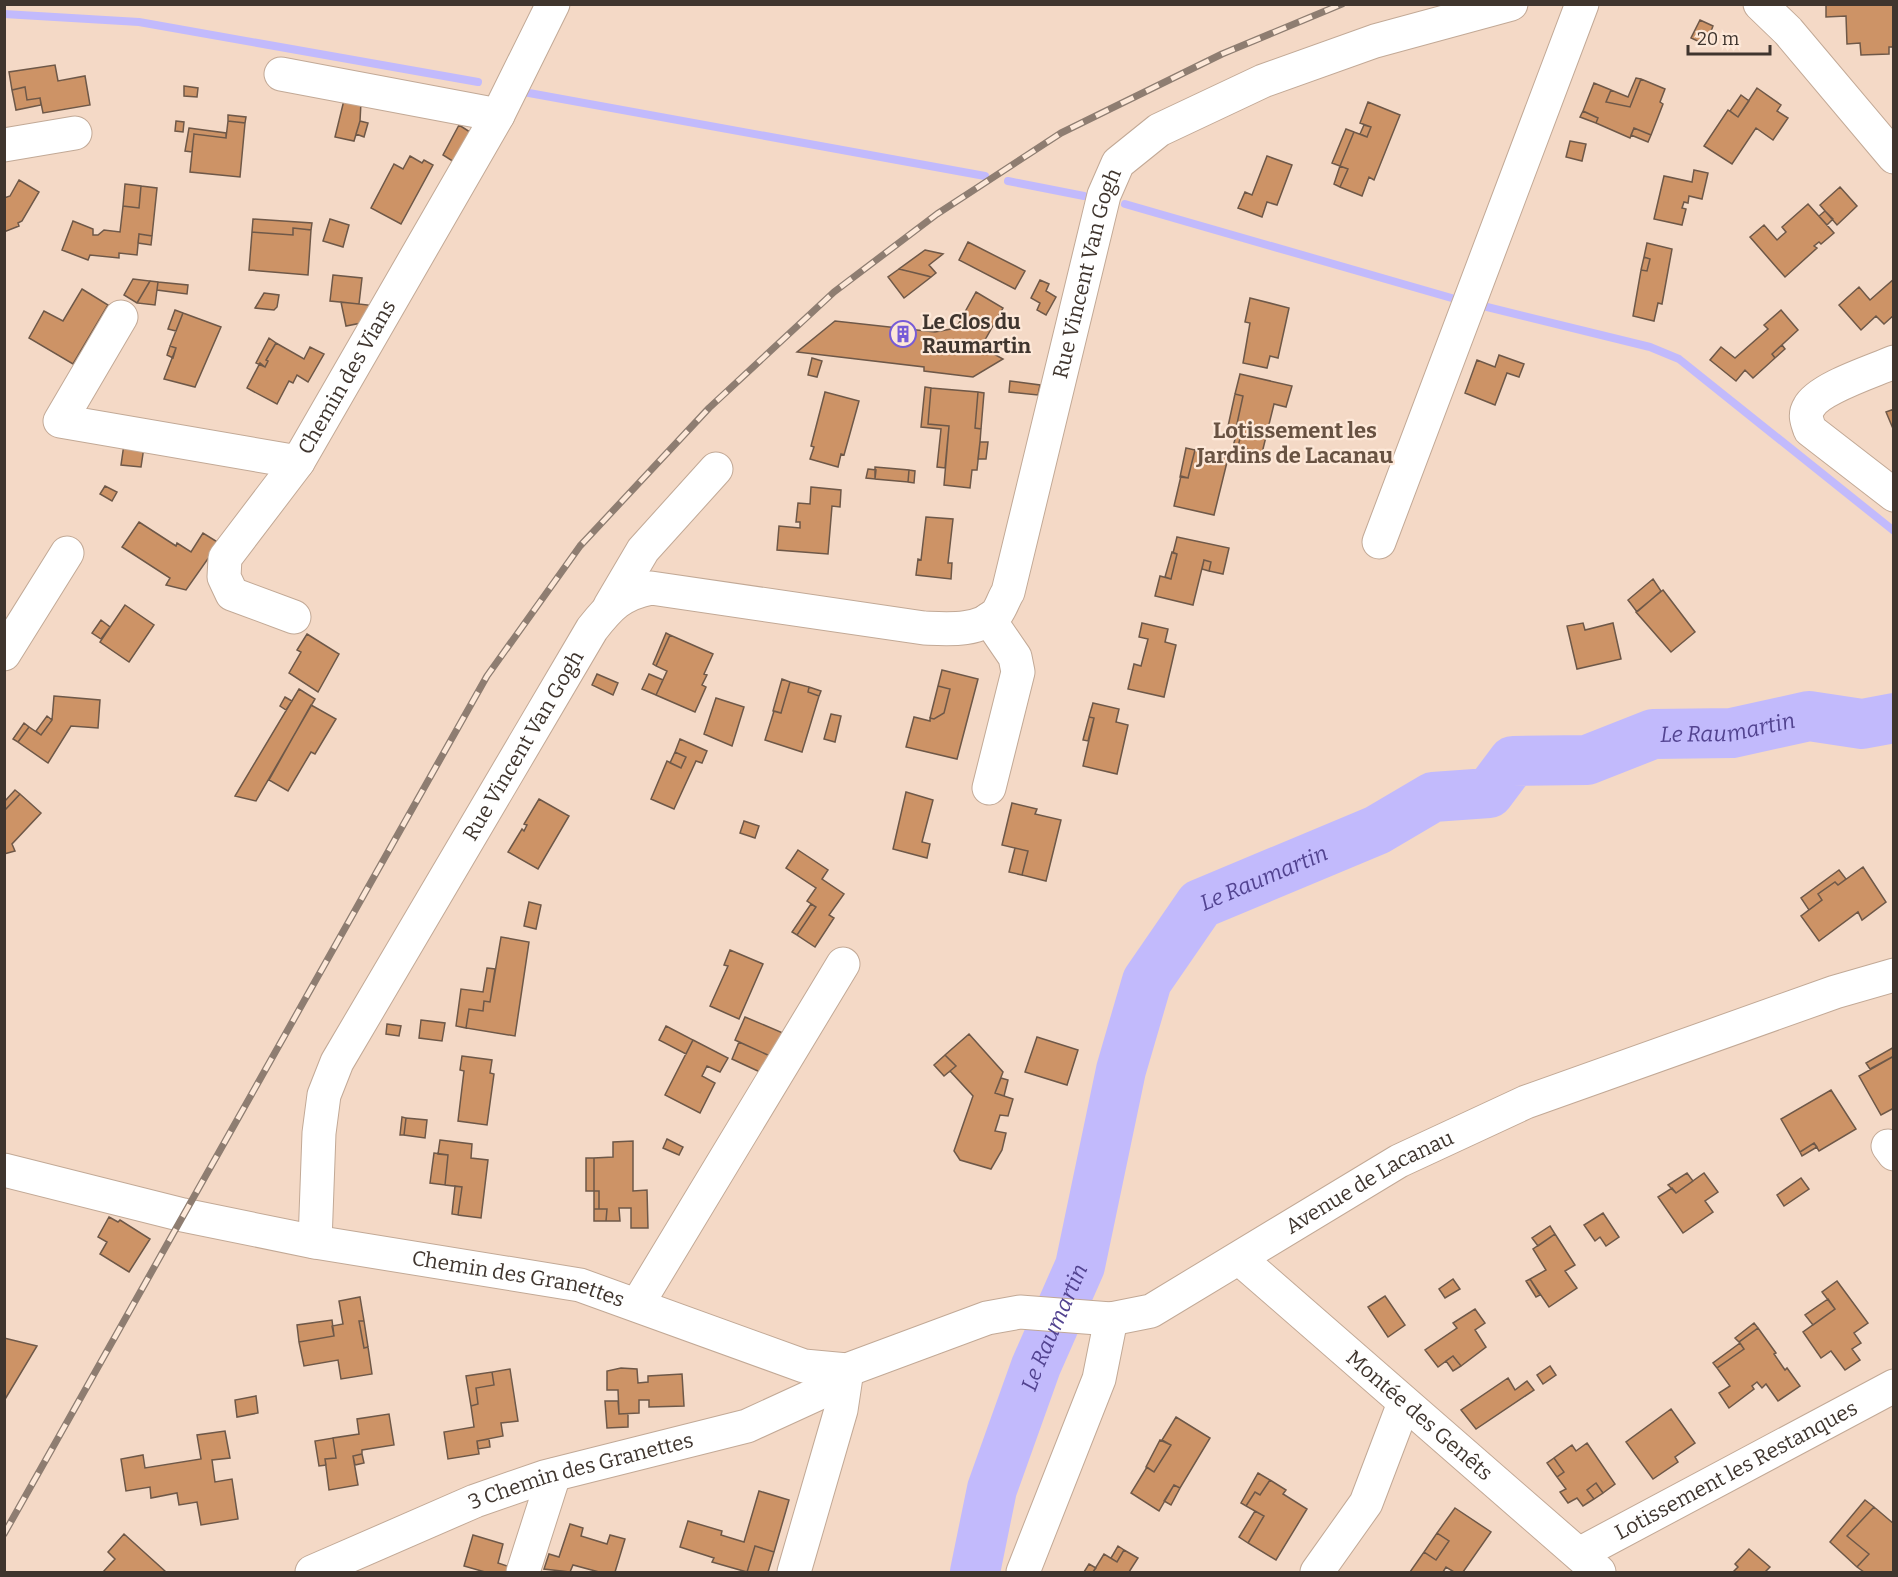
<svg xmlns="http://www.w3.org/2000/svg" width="1898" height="1577" font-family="Bitter,serif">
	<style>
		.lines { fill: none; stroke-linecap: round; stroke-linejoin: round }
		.stream { stroke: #c2bafc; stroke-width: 8 }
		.river { stroke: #c2bafc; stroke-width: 50 }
		.building { fill: #cd9366; stroke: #6e5848; stroke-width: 1.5 }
		.minor-casing { stroke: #c2a996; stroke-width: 35 }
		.minor { stroke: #fff; stroke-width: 33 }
		.rail-casing { stroke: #8e7d71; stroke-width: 7 }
		.rail { stroke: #fde8d8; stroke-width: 4.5; stroke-dasharray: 14; stroke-linecap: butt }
		.labels { text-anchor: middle; stroke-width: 4.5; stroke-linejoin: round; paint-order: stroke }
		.street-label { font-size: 21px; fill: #3f352e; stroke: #fde8d8 }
		.poi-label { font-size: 21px; font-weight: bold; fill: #3f352e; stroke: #fde8d8; text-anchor: start }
		.neighbourhood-label { font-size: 22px; font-weight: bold; fill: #685242; stroke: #fde8d8 }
		.water-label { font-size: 22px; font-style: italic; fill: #524390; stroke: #fde8d8 }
	</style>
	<rect width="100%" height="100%" fill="#f4d9c6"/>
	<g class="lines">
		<path class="stream" d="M4,14L139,22L478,82
			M518,91L985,176
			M1008,181L1084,196
			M1125,204L1462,301
			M1475,304L1650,347L1679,359L1894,531"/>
		<path class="river" id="s1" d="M975,1572L992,1489L1036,1366L1080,1266L1121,1070L1147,981L1200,904L1377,830L1433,797L1489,793L1513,761L1587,760L1653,734L1732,733L1809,716L1862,724L1894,718"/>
	</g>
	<path class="building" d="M1826,4H1894V47H1889V54L1861,55L1860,43L1847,44L1846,16L1826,17Z
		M1700,20L1713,26L1706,45L1691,38Z
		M55,65L58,81L85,76L90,105L43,113L40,98L27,100L25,87L12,90L9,72Z
		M1636,78L1641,79L1630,107L1606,102L1611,90L1628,97Z
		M1641,79L1665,89L1660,102L1663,104L1651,135L1634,128L1630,138L1596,123L1598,118L1583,111L1594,83L1611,90L1606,102L1630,107Z
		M184,86L198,88L197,97L184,96Z
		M25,87L27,100L40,98L41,105L16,110L12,90Z
		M1757,88L1781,105L1777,111L1788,118L1773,140L1756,128L1732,164L1704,146L1728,110L1738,117Z
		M1741,95L1749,101L1738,117L1730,111Z
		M344,100L361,102L360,121L354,141L335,137Z
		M1368,102L1400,115L1374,180L1369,177L1362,196L1340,187L1348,169L1340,166L1354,132L1367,137L1371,127L1360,123Z
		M1583,111L1598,118L1596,123L1580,117Z
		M228,115L246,117L245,123L228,121Z
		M176,121L184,122L183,132L175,131Z
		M228,121L245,123L240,177L190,172L194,134L226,138Z
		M360,121L368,123L364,137L356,134Z
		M459,125L470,132L454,162L443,155Z
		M1364,125L1371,127L1367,137L1360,134Z
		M189,128L226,133V138L194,134L192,152L185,151Z
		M1634,128L1651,135L1648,142L1631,135Z
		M1346,129L1354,132L1340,166L1332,163Z
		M1570,141L1586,144L1582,161L1566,157Z
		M410,156L422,163L424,160L433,165L401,224L371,208L394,164L403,169Z
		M1267,156L1292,165L1277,205L1267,202L1262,217L1238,208L1245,192L1252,195Z
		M1340,166L1348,169L1340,187L1334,184Z
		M1694,170L1708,173L1702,199L1689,196L1688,203L1684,202L1682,208L1686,209L1682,225L1654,219L1664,176L1692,182Z
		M19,180L39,192L22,221L18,223L19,226L4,232V198L10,196Z
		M125,184L141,186L139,208L123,206Z
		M141,186L157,188L152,236L139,234L137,255L119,253V258L90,255L88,260L62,250L73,221L93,229V235H98L104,230L120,232L123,206L139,208Z
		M1840,187L1857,206L1837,225L1820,205Z
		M1808,204L1834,233L1821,244L1819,242L1814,246L1817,248L1785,277L1750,237L1764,225L1777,240L1786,232L1782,227Z
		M1825,211L1833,219L1827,225L1819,216Z
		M253,219L312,223L311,230L293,228V235L252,232Z
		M330,219L349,225L343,247L323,241Z
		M293,228L311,230L308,275L249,270L252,232L293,235Z
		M139,234L152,236L151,245L138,243Z
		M968,242L1025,271L1015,289L959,260Z
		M1647,243L1672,249L1662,304L1658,303L1654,321L1633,316L1641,270L1647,271L1650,259L1644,257Z
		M925,250L943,254L929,265L936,273L931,277L899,269Z
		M1644,257L1650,259L1647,271L1641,270Z
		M899,269L928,276L931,277L904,298L888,277Z
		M333,275L362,278L359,304L330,301Z
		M133,279L150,281L137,303L124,295Z
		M1894,279V315L1884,324L1876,316L1861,330L1839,305L1859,287L1870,300Z
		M1040,280L1049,284L1046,291L1056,297L1046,315L1037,310L1040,303L1031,298Z
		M150,281L158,282L155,305L137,303Z
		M158,282L188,285L187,294L157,290Z
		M82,289L108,305L73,364L29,338L44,311L63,321Z
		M976,292L1003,308L981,347L1003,359L973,377L924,371V367L797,352L835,321L935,332L956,328Z
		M264,293L279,295L277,307L274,310L255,308Z
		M1250,298L1289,308L1278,358L1270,356L1267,368L1243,363L1250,323L1245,322Z
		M341,302L377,306L366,322L346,326Z
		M175,310L183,313L176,331L168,329Z
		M1781,310L1798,330L1772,354L1775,358L1753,378L1745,370L1736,381L1710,360L1721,347L1735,358L1768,329L1764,325Z
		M183,313L221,327L195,387L164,379L176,348L170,346Z
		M269,338L276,343L266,360L268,361L265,367L256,363Z
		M276,343L304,359L310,347L324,354L308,382L297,375L293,383L289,381L277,404L247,388L260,363L265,367L268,361L266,360Z
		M1782,345L1785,349L1775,358L1772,354Z
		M170,346L176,348L173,358L167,355Z
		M1499,355L1524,364L1519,377L1507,373L1495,405L1465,393L1477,360L1495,367Z
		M812,358L822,361L817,377L808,375Z
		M1240,374L1292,386L1286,407L1274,404L1262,453L1238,447L1241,434L1235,433L1243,396L1235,394Z
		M1010,381L1040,385L1038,395L1009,392Z
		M925,387L931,388L928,424L949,426L945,468L937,467L941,429L921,427Z
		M931,388L978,392L975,428L981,429L980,442L977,470H972L970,488L944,485L949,426L928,424Z
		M825,392L859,401L844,455L841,454L838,467L810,459L814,447L811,446Z
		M978,392L984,393L981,429L975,428Z
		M1235,394L1243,396L1235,433L1227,431Z
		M1894,409V431L1886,412Z
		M1237,433L1241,434L1238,447L1233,446Z
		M980,442H988L986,459H978Z
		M124,444L144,447L141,467L121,465Z
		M1186,448L1195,450L1188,478L1180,477Z
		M1195,450L1228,458L1214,515L1174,506L1181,476L1188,478Z
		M875,467L909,470L908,482L875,479Z
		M868,469L876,470L875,479L866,478Z
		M909,470L915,471L914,483L908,482Z
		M105,486L117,492L112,501L100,494Z
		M811,487L841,490L840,507L832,506L828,554L777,550L779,526L800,528V522H796L798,503L810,504Z
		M926,517L953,519L948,563H952L951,579L916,575L918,559L921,560Z
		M139,522L176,546L177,543L191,552L203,533L219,543L186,590L166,585L170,578L122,547Z
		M1177,537L1229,548L1223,574L1209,571L1211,562L1204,560L1193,605L1155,596L1160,576L1171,579L1177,554L1173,553Z
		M1172,552L1177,554L1171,579L1165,577Z
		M1204,560L1211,562L1209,571L1202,569Z
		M1653,579L1661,591L1637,612L1628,600Z
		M1663,590L1695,632L1671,652L1636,612Z
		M125,605L154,625L129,662L100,642Z
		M101,620L110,627L101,639L92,633Z
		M1142,623L1168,629L1165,642L1176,645L1164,697L1128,689L1134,664L1141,666L1148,639L1139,637Z
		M1583,623L1585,630L1613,623L1621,659L1577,669L1567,626Z
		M666,633L670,635L656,666L653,664Z
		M307,634L339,654L318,692L289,673L301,652L297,650Z
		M670,635L713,654L704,674L707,675L702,685L706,687L695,712L656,695L667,671L656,666Z
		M942,670L978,679L957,759L906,747L914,717L930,721V718L934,719L944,713L950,689L938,686Z
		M597,674L618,683L613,695L592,685Z
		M649,674L663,680L656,695L642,689Z
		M782,679L790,682L781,713L773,711Z
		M790,682L809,687L808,692L819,696L802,752L765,740L774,711L781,713Z
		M938,686L950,689L944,713L934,719L930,718Z
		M809,687L821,691L819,696L808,692Z
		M299,689L315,699L256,801L235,796Z
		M54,696L100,700L98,728L71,726L48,763L18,742L29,727L41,735L52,720Z
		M285,697L292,701L286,710L280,706Z
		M716,698L744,707L732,746L704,734Z
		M1093,703L1119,709L1116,722L1128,725L1117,774L1083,766L1094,718L1089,717Z
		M311,705L336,719L315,754L311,752L288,791L269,780Z
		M831,714L841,716L835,742L824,739Z
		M47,716L52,720L41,735L36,731Z
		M1089,717L1094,718L1088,741L1083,740Z
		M24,723L29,727L18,742L13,739Z
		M680,739L707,751L702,763L696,761L674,809L651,799L667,761L681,768L686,757L675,752Z
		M675,752L686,757L681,768L670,763Z
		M15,790L20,794L4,811V802Z
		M906,792L933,800L922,842L930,844L927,858L893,849Z
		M20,794L41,813L12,844L15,851L4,854V811Z
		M539,799L569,816L538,869L508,852L522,829L524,831L527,825L524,824Z
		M1012,803L1037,809L1035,814L1061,820L1046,881L1022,875L1028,851L1002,845Z
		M744,821L759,826L755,838L740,833Z
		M1015,848L1028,851L1022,875L1009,872Z
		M798,850L828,870L822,879L844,894L829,915L834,918L815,947L797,935L816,907L807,901L816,888L786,868Z
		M1863,867L1886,902L1862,920L1858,912L1819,941L1801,916L1822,900L1818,894L1835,882L1838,885Z
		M1839,870L1846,879L1838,885L1835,882L1818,894L1822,900L1809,910L1801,898Z
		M529,902L541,905L536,929L524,926Z
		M811,904L816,907L797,935L792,932Z
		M501,937L529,942L515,1036L466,1028L469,1009L483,1011L484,1001L490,1002Z
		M730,950L763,964L739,1019L710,1006L728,966L724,965Z
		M487,968L495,969L490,1002L484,1001L483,1011L469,1009L466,1028L456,1026L461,989L483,992Z
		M745,1017L783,1033L770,1056L735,1040Z
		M421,1020L445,1023L442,1041L419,1038Z
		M387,1024L401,1026L399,1036L386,1034Z
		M666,1026L693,1040L686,1054L659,1040Z
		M969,1034L1003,1072L995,1093L1013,1099L1008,1116L1000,1115L995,1131L1006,1133L1002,1150L991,1169L960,1160L954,1151L973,1096L950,1071L956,1066L945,1055Z
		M1037,1037L1078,1050L1067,1085L1025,1072Z
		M693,1040L728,1058L720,1072L707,1066L702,1076L715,1083L700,1113L665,1095Z
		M739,1042L770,1056L760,1072L732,1059Z
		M1894,1047V1056L1870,1069L1866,1063Z
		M945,1055L956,1066L944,1076L934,1065Z
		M462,1056L492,1060L490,1073L494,1074L487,1125L458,1121L464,1071L460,1070Z
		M1894,1056V1108L1881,1115L1859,1076Z
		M1001,1078L1008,1080L1004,1096L995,1093Z
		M1831,1090L1856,1129L1819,1151L1814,1143L1800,1152L1781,1119Z
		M402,1117L406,1118L404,1135H400Z
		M406,1118L427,1120L425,1138L404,1135Z
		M667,1139L683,1147L679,1155L663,1148Z
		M440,1140L472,1144L471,1158L488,1160L481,1218L458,1215L462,1187L445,1185L448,1155L438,1154Z
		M633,1141V1191L647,1190L648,1228H631V1208H619L620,1221H606L607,1209H599V1191H594V1158L613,1157V1142Z
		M1814,1143L1817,1147L1802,1156L1800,1152Z
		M434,1153L448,1155L445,1185L430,1183Z
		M586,1158H594V1191H586Z
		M1687,1173L1693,1181L1676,1193L1668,1185Z
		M1704,1173L1718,1192L1705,1201L1713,1212L1683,1233L1658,1197L1672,1188L1676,1193Z
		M1801,1178L1809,1189L1784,1206L1777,1195Z
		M455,1186L462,1187L458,1215L452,1214Z
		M594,1191H599V1209H594Z
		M594,1209H607L606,1221H594Z
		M1603,1213L1619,1237L1606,1246L1600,1237L1595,1241L1584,1225Z
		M109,1217L118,1222L120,1220L150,1239L129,1272L100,1254L107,1242L98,1237Z
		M1550,1226L1555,1234L1538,1246L1532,1238Z
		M1555,1234L1575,1265L1565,1271L1577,1288L1549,1307L1530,1279L1546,1270L1533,1249Z
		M1453,1279L1460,1289L1445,1298L1439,1289Z
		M1530,1279L1540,1295L1536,1297L1526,1281Z
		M1837,1281L1868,1323L1854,1333L1861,1343L1852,1349L1860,1360L1845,1370L1831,1351L1821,1358L1803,1332L1835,1309L1822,1292Z
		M1385,1296L1405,1325L1388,1337L1368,1307Z
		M360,1297L364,1321H359L364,1348L368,1347L372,1374L341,1379L338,1360L304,1366L299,1342L334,1336L332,1326L343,1324L339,1301Z
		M1828,1299L1835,1309L1813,1325L1805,1315Z
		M1475,1309L1485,1323L1475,1330L1486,1347L1461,1366L1453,1356L1438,1367L1425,1350L1457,1328L1453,1323Z
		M332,1320L334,1336L299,1342L297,1325Z
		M359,1321H364L368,1347L364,1348Z
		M1754,1323L1758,1328L1739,1342L1735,1338Z
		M1758,1328L1776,1353L1774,1354L1785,1370L1787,1368L1800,1386L1778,1401L1766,1384L1762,1388L1757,1382L1752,1386L1754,1389L1729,1408L1719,1393L1730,1386L1717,1368L1744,1349L1739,1342Z
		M4,1338L37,1346L4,1401Z
		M1740,1343L1744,1349L1717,1368L1713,1363Z
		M1453,1356L1461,1366L1453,1371L1446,1361Z
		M1550,1366L1556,1375L1543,1384L1537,1375Z
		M621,1368L637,1369L638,1383L648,1382V1376L682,1374L684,1406L649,1407V1400H639V1413L619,1414L618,1390H607V1371Z
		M510,1369L518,1421L501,1423L503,1436L477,1441L479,1454L448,1459L444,1432L474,1427L471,1406L478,1404L476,1388L494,1385L492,1372Z
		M492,1372L494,1385L476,1388L478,1404L471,1406L466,1376Z
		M1508,1378L1515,1390L1527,1381L1534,1390L1476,1429L1461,1410Z
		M256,1396L258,1413L237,1417L235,1400Z
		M605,1401H618L619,1414H628V1427L607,1428Z
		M1671,1409L1695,1443L1675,1457L1678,1462L1653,1479L1626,1442Z
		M389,1414L394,1445L362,1450V1454L353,1456L358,1485L329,1490L325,1459L336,1458L333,1438L359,1434L357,1419Z
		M1176,1417L1210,1438L1180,1488L1174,1485L1159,1511L1131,1493L1147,1467L1154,1472L1171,1445L1162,1440Z
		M225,1431L230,1458L212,1460L215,1482L232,1479L238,1519L201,1525L197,1502L179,1505L177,1493L151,1498L150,1487L126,1491L121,1459L143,1455L145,1468L201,1459L197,1435Z
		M333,1438L336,1458L325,1459L326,1465L319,1466L315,1441Z
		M489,1439L490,1447L478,1449L477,1441Z
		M1160,1440L1171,1445L1154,1472L1146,1467Z
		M1587,1443L1615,1484L1603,1493L1596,1483L1587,1490L1594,1499L1583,1506L1577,1498L1568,1503L1560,1492L1566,1489L1557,1477L1564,1472L1554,1458L1572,1445L1576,1451Z
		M362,1454L364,1463L355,1465L353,1456Z
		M1554,1458L1564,1472L1557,1477L1547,1463Z
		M1258,1473L1270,1480L1260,1495L1255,1492L1246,1506L1241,1503Z
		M1270,1480L1286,1490L1283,1494L1307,1509L1276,1560L1248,1543L1264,1516L1246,1506L1255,1492L1260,1495Z
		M1596,1483L1603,1493L1594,1499L1587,1490Z
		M1174,1485L1180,1488L1171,1505L1164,1501Z
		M759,1491L789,1500L774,1552L755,1546L747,1572L712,1562L714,1558L680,1547L688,1521L722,1531L721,1535L744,1542Z
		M1865,1500L1874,1507L1847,1536L1869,1554L1857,1567L1830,1542Z
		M1874,1507L1894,1524V1572H1864L1857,1567L1869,1554L1847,1536Z
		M1455,1508L1491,1532L1463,1572H1454L1446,1567L1443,1572H1410L1424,1552L1436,1560L1449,1541L1437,1533Z
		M1255,1511L1264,1516L1248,1543L1239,1537Z
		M570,1524L583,1528L581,1536L607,1544L610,1535L625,1539L615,1572H599L573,1565L570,1572L544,1569L549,1554L559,1557Z
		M1437,1533L1449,1541L1436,1560L1424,1552Z
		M124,1534L166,1572H103L115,1559L108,1552Z
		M473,1535L503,1544L498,1563L513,1568L512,1572H485L464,1566Z
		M755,1546L774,1552L768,1572H747Z
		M1118,1546L1124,1550L1117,1562L1111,1558Z
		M1749,1549L1770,1567L1765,1572H1733L1738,1567L1735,1564Z
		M1124,1550L1138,1558L1129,1572H1093L1104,1554L1117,1562Z
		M1089,1564L1096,1568L1093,1572H1084Z"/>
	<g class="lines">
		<defs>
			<g id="minor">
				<path d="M1760,4L1788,31L1894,157"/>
				<path d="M281,74L498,115"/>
				<path d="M4,145L75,133"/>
				<path id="s2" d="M121,317L60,421L298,462L498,115L553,4"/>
				<path d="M1894,362C1874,371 1819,388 1809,407C1804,415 1807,421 1810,430L1894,495"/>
				<path d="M1379,542L1582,4"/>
				<path d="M610,606L643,550L716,469"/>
				<path d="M294,617L232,594L224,577L225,558L298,462"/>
				<path d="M989,619L1015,657L1018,672L989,788"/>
				<path d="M4,654L67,553"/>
				<path d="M1888,1146L1894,1154"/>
				<path id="s3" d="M4,1170L183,1215L315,1242L580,1285L804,1366L847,1370L987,1318L1020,1312L1111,1319L1151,1311L1399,1161L1526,1102L1835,992L1894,975"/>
				<path id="s4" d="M315,1242L319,1133L324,1095L337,1062L592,629C610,606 621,594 651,588L924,628C947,629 980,632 997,613C1001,608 1004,598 1008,592L1104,195L1118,163L1159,130L1263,81L1375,41L1511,4"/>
				<path id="s5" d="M1240,1259L1599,1572"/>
				<path d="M637,1305L843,964"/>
				<path id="s6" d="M1579,1554L1894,1386"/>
				<path id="s7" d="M312,1572L475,1501L544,1477L747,1426L819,1393L847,1370"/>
				<path d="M523,1572L554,1475"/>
				<path d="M794,1572L841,1410L847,1370"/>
				<path d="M1023,1572L1099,1379L1111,1319"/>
				<path d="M1317,1572L1366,1503L1404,1403"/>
			</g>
		</defs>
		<use href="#minor" class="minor-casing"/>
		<use href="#minor" class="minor"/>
		<defs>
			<path id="rail" d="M4,1534L487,676L580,546L709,408L834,292L937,214L1061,133L1222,54L1342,4"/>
		</defs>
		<use href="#rail" class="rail-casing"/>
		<use href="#rail" class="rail"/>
	</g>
	<defs>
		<symbol id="building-ring" viewBox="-11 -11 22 22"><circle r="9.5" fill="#fde8d8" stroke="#775cd7" stroke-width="1.5"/><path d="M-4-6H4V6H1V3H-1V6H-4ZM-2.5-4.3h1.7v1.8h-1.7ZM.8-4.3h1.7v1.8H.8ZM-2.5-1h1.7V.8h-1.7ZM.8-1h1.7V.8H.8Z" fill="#775cd7"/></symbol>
	</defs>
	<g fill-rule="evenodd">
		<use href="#building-ring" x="888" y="319" width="30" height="30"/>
	</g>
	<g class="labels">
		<g class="street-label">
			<text dy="7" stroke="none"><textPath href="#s4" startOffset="1464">Rue Vincent Van Gogh</textPath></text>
			<text dy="7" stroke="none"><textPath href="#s2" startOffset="460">Chemin des Vians</textPath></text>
			<text dy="7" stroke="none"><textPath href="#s4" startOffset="550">Rue Vincent Van Gogh</textPath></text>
			<text dy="7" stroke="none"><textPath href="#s3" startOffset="1438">Avenue de Lacanau</textPath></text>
			<text dy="7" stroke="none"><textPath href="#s3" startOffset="526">Chemin des Granettes</textPath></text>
			<text dy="7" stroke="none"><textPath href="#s5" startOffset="238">Montée des Genêts</textPath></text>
			<text dy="7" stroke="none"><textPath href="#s6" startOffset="178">Lotissement les Restanques</textPath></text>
			<text dy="7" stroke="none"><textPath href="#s7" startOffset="288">3 Chemin des Granettes</textPath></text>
		</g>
		<g class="poi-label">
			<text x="922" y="329">Le Clos du<tspan x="922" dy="24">Raumartin</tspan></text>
		</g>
		<g class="neighbourhood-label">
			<text x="1295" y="438">Lotissement les<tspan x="1295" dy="25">Jardins de Lacanau</tspan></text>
		</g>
		<g class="water-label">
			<text dy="8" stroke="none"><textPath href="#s1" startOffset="1284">Le Raumartin</textPath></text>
			<text dy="8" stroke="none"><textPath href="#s1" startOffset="780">Le Raumartin</textPath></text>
			<text dy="8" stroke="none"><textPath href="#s1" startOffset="258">Le Raumartin</textPath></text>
		</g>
	</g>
	<rect width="1898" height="1577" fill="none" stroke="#3f352e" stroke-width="12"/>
	<path d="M1688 45v9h82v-9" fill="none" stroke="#3f352e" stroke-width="3"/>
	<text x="1697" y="45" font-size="18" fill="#3f352e" stroke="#fde8d8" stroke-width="4.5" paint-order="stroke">20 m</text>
</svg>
